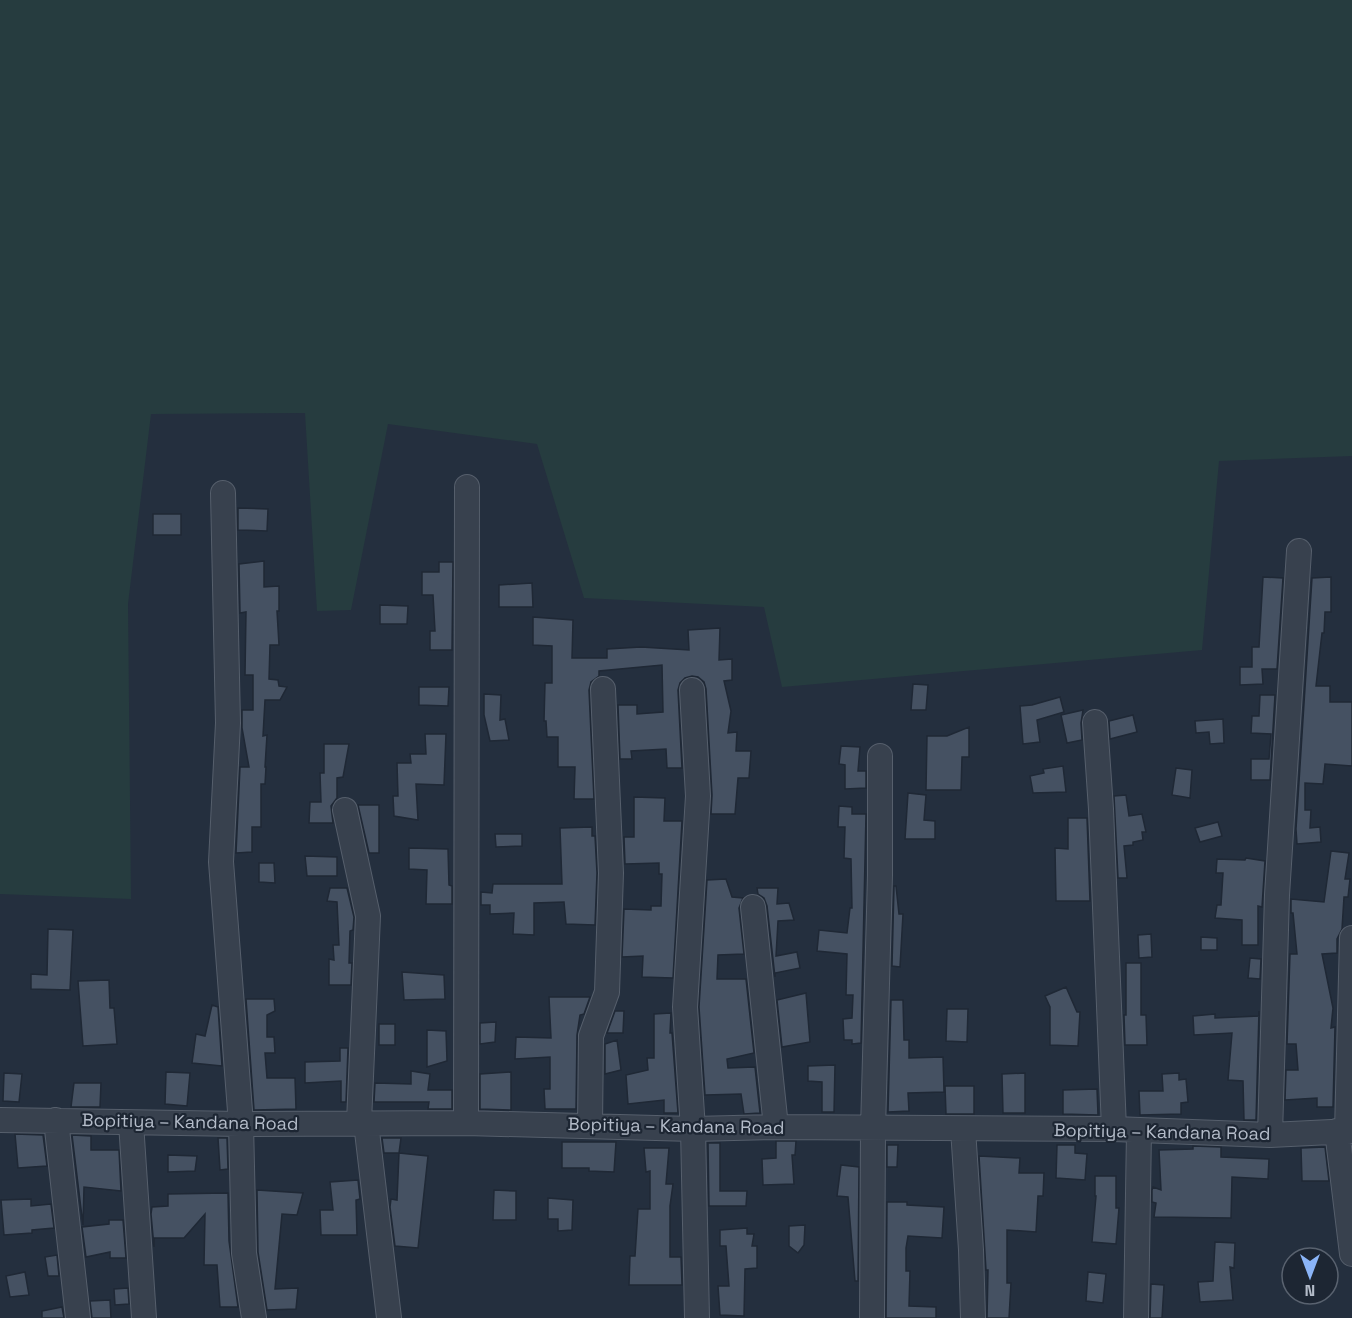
<svg xmlns="http://www.w3.org/2000/svg" width="1352" height="1318" font-family="'Space Grotesk',sans-serif">
	<style>
		.green { fill: #263c3f }
		.building { fill: #455162; stroke: #1f2835; stroke-width: 1.5 }
		.lines { fill: none; stroke-linecap: round; stroke-linejoin: round }
		.minor-casing { stroke: #565f6c; stroke-width: 26 }
		.minor { stroke: #38414e; stroke-width: 24 }
		.labels { text-anchor: middle; stroke-width: 4.5; stroke-linejoin: round; paint-order: stroke }
		.street-label { font-size: 18px; fill: #b4bcc9; stroke: #1d2633 }
	</style>
	<rect width="100%" height="100%" fill="#242f3e"/>
	<path class="green" d="M0,0H1352V456L1219,461L1202,650L782,687L764,607L584,598L537,444L388,424L351,610L317,611L305,413L151,414L128,604L131,899L0,894Z"/>
	<path class="building" d="M238,508L268,509L267,531L238,530Z
		M153,514H181V535H153Z
		M264,561V587L279,586V611H277L279,645H270L269,679L278,680L279,686L287,687L280,700H265L263,736L267,735L265,767H266L265,784H261V827H252V852L236,853L240,767H249L242,728V710H253V675H245L246,612L240,613L239,564Z
		M439,562H453L452,650H430V631H435L433,595H422V572H439Z
		M1263,577L1283,578L1277,669H1262L1263,684L1240,685V667H1252V647H1259Z
		M1331,577V612H1325L1324,633H1322L1316,686H1330V702H1352V766L1325,764L1323,784L1305,783V810H1311L1310,828L1320,827L1321,842L1297,844L1296,829L1312,578Z
		M532,583L533,607H499V585Z
		M380,605L408,606L407,624H380Z
		M533,617L573,620L572,658H607V649L641,647L689,650L688,630L720,628L719,660L732,659V680L724,681L731,711L728,733L737,732L736,751H751L749,778H738L735,814H711L712,795L706,689L704,682L698,677L692,676L685,678L680,683L678,690L682,768H667L666,749L631,751L632,759H620L618,705H637V714L663,712L662,665L599,671V676L591,682L589,690L594,799H574L575,767H558V737H547L546,721H544L545,683H552V646L533,645Z
		M913,684L928,685L926,710H911Z
		M419,687H449L448,706L419,705Z
		M484,694L501,695L500,720L505,719L509,740L490,741L484,715Z
		M1260,695H1275L1270,780H1251V759H1269L1271,734L1251,733L1252,716H1259Z
		M1060,697L1064,712L1037,720L1040,742L1023,744L1020,706L1032,705Z
		M1083,710L1081,723L1082,740L1067,743L1061,715Z
		M1133,715L1137,732L1110,739L1109,721Z
		M1223,719L1224,743L1210,744L1209,732L1196,733L1195,721Z
		M969,727V757H962L961,790H926L927,736H947Z
		M425,734H446L444,785L416,784L418,820L394,816L393,796H398L397,763H411L410,754H426Z
		M324,744H349L343,777L337,778V798L331,806L333,823H309L310,802H321L320,773H324Z
		M841,746L860,747L858,771H866V788L845,789V765L839,764Z
		M1063,766L1066,792L1033,793L1030,776L1044,773L1043,769Z
		M1176,768L1192,770L1190,798L1172,795Z
		M908,793L926,795L924,820L935,821V839H905Z
		M1126,795L1129,816L1142,814L1146,832H1142L1143,840L1133,842V845L1124,846L1127,878H1118L1114,796Z
		M634,797L665,798L664,821H682L673,978L642,977L643,956L622,957L624,909L651,910V906H661L662,874H659V863L625,864L624,837H634Z
		M358,805H379V853H369Z
		M839,806L852,807V814H866L861,1043L852,1044V1040H844L843,1019L852,1018L853,995H846L847,954L817,951L819,930L847,933L850,908H852L851,859L844,858L845,827H838Z
		M1068,818H1087L1090,901H1056L1055,848L1068,849Z
		M1218,822L1222,836L1200,842L1195,828Z
		M592,827V836H595L597,873L595,925L566,924L564,902L534,903V935L513,934L514,913L490,914V905H481V892L492,893L493,884H562L560,828Z
		M495,834H522V846L496,847Z
		M409,848L448,849L449,885L452,886V904H426L427,870L409,869Z
		M1331,851L1349,853L1345,879H1350L1348,897H1344L1342,929L1337,939V953L1322,954L1333,1008L1331,1028L1335,1027L1333,1107H1317V1098L1285,1100L1286,1070H1298L1296,1044H1287L1290,954H1297L1293,913H1291V899L1324,902Z
		M305,856L337,857V876H307Z
		M1246,858L1265,861L1262,907L1258,906V945H1242V920L1215,918L1217,905H1221L1223,873H1216L1217,859L1245,860Z
		M259,863H274L275,883L259,882Z
		M726,879L732,897L743,898L739,908L744,954L718,955L717,979H746L754,1053L727,1059L728,1068L755,1067L760,1113L744,1114L741,1094L705,1095L699,1007L707,880Z
		M894,886H896L899,914H903L900,967L892,966Z
		M330,888H347L354,917L353,930L350,931L349,963H352L351,985H329V959L334,960L333,945H339L337,902L327,901Z
		M757,888H778L777,904L789,903L794,920L778,921L776,956L797,952L800,968L775,973V977L767,906L764,898L758,894Z
		M48,929L73,930L70,990L31,989V974L47,975Z
		M1151,934L1152,957L1139,958L1138,935Z
		M1201,937L1217,938V950H1201Z
		M1250,958L1261,959L1260,979L1248,978Z
		M1126,963H1141V1015H1146L1147,1045H1125L1124,1015H1126Z
		M402,972L444,975L445,999L404,1000Z
		M109,980L110,1008H114L117,1044L83,1046L78,981Z
		M1066,987L1077,1012H1080L1078,1046L1050,1045V1007L1045,996Z
		M806,993L810,1042L782,1047L777,1000Z
		M549,997H590L584,1014L580,1015L577,1035L576,1109H545L544,1089H550V1057L515,1059L516,1037L551,1038Z
		M246,999H274L275,1011L267,1015V1037H274L275,1053H265L267,1078H295L296,1109L254,1110Z
		M891,1000H903L904,1040H909V1058L943,1057L944,1092L908,1093L909,1111L888,1112Z
		M212,1005L218,1007L222,1066L192,1063L196,1034L205,1036Z
		M947,1009H968L967,1042L946,1041Z
		M615,1011H624L623,1033H607Z
		M1259,1011L1256,1120H1244L1243,1081L1228,1080L1232,1033L1194,1035L1193,1016L1215,1014V1018L1259,1016Z
		M671,1013L670,1033H672L678,1113H664V1100L628,1104L626,1075L648,1070L647,1058H654V1014Z
		M496,1022L495,1042L480,1044V1023Z
		M379,1024H395V1045H379Z
		M427,1030L446,1031L447,1061L427,1067Z
		M617,1040L621,1070L605,1074V1044Z
		M340,1048H348L346,1102H341V1081L305,1083V1062L340,1061Z
		M835,1065L834,1112H822V1082L808,1081V1066Z
		M411,1071L430,1074L428,1090H452V1109H428L429,1102H374L375,1083L411,1084Z
		M166,1072L190,1073L187,1106L165,1104Z
		M511,1072V1110L480,1109V1074Z
		M4,1073L22,1074L19,1102L3,1101Z
		M1025,1073V1113H1003L1002,1074Z
		M1179,1073V1080L1186,1079L1188,1102L1181,1103V1114L1140,1115L1139,1091H1163L1162,1074Z
		M74,1083H101L100,1107H71Z
		M945,1086H974V1114H946Z
		M1097,1089L1098,1115L1063,1114V1090Z
		M15,1134L43,1135L47,1166L18,1168Z
		M72,1135L91,1136V1150H119L121,1191L84,1187L83,1225Z
		M218,1138H227L228,1169L220,1170Z
		M382,1138H401L399,1153H384Z
		M776,1141H796L795,1155H792L794,1184L763,1185L762,1159L776,1158Z
		M562,1142H616L614,1172L589,1171V1168H562Z
		M708,1143H720V1191H747L746,1206H709Z
		M887,1145H898L897,1167H887Z
		M1057,1145H1075V1153L1087,1154L1085,1180L1056,1178Z
		M1193,1146L1221,1147V1157L1269,1159L1268,1179L1232,1177L1231,1218L1154,1217L1156,1203L1152,1202V1190L1153,1187L1161,1190L1159,1150L1193,1149Z
		M1325,1147L1329,1181H1302L1301,1148Z
		M644,1148H669L666,1184H673L670,1206V1257H681L682,1285H629L630,1256H635L638,1209H650V1171L646,1172Z
		M399,1153L428,1156L418,1248L395,1246L390,1207L391,1199L397,1200Z
		M168,1155L197,1156L195,1171L168,1172Z
		M979,1156L1020,1158L1019,1173H1044L1043,1196H1038L1036,1232L1007,1230V1283H1011L1009,1318H987L988,1270H986Z
		M841,1165L859,1167L858,1281H855L848,1197L837,1196Z
		M1095,1176H1116V1208H1119L1116,1244L1092,1242L1096,1196H1095Z
		M358,1180L360,1199L356,1200L357,1235H321L320,1210H333L330,1182Z
		M257,1190L303,1193L297,1215L282,1214L275,1289L298,1288L296,1309L267,1310L258,1252Z
		M494,1190L516,1191V1220H493Z
		M228,1193L229,1241L238,1307H220L217,1265H204L205,1214L184,1238H154V1247L151,1214L152,1207L168,1206V1194Z
		M548,1198L573,1200L572,1230L558,1231V1219H548Z
		M31,1199V1206L51,1204L54,1228L32,1230V1233L4,1235L1,1200Z
		M887,1202H907V1205L944,1207L942,1238L908,1236L906,1248V1271H910L909,1306L936,1307V1318H886Z
		M109,1220H123L126,1258H110V1252L86,1257L82,1227L109,1224Z
		M805,1225L804,1245L798,1253L789,1246V1226Z
		M747,1228V1234H754L752,1246H757V1268L745,1269L744,1316L720,1315L718,1286H729L726,1246H720V1230Z
		M1215,1242L1235,1243L1234,1268L1230,1267L1233,1300L1200,1302L1198,1282L1213,1281Z
		M57,1255L59,1276H48L45,1257Z
		M25,1272L29,1295L10,1297L6,1276Z
		M1088,1272L1106,1274L1103,1303L1086,1301Z
		M1151,1284L1164,1285L1162,1318H1150Z
		M128,1288L129,1304L115,1305L114,1289Z
		M110,1300L111,1318H92L90,1301Z
		M62,1307L64,1318H42V1311Z"/>
	<g class="lines">
		<defs>
			<path id="minor" d="M223,493L228,723L221,862L241,1124L244,1253L254,1318
				M692,690L698,796L685,1007L693,1129L697,1318
				M1095,722L1101,809L1114,1129
				M345,810L368,916L359,1122
				M753,907L776,1127
				M0,1120L241,1124L466,1123L693,1129L776,1127L1114,1129L1270,1135L1352,1131
				M56,1120L78,1318
				M131,1123L144,1318
				M366,1123L389,1318
				M466,1123L467,487
				M590,1126L591,1036L607,992L611,873L603,689
				M963,1129L971,1250L973,1318
				M1337,1131L1352,1254
				M1347,1131L1352,938
				M1270,1135L1277,895L1299,551
				M872,1318L873,1129L880,875V756
				M1136,1318L1139,1131"/>
		</defs>
		<use href="#minor" class="minor-casing"/>
		<use href="#minor" class="minor"/>
	</g>
	<g class="labels">
		<g class="street-label">
			<text transform="translate(190 1122) rotate(1)" y="6">Bopitiya – Kandana Road</text>
			<text transform="translate(676 1126) rotate(1)" y="6">Bopitiya – Kandana Road</text>
			<text transform="translate(1162 1132) rotate(1)" y="6">Bopitiya – Kandana Road</text>
		</g>
	</g>
	<g transform="translate(1310 1276) rotate(180)"><circle r="28" fill="#1d2633" stroke="#59626f" stroke-width="1.5"/>
	<path d="M0-4.5L10 22L0 15L-10 22Z" fill="#8ab4f8"/>
	<text y="-9" font-size="16" font-weight="bold" text-anchor="middle" fill="#b4bcc9">N</text>
	</g>
</svg>
